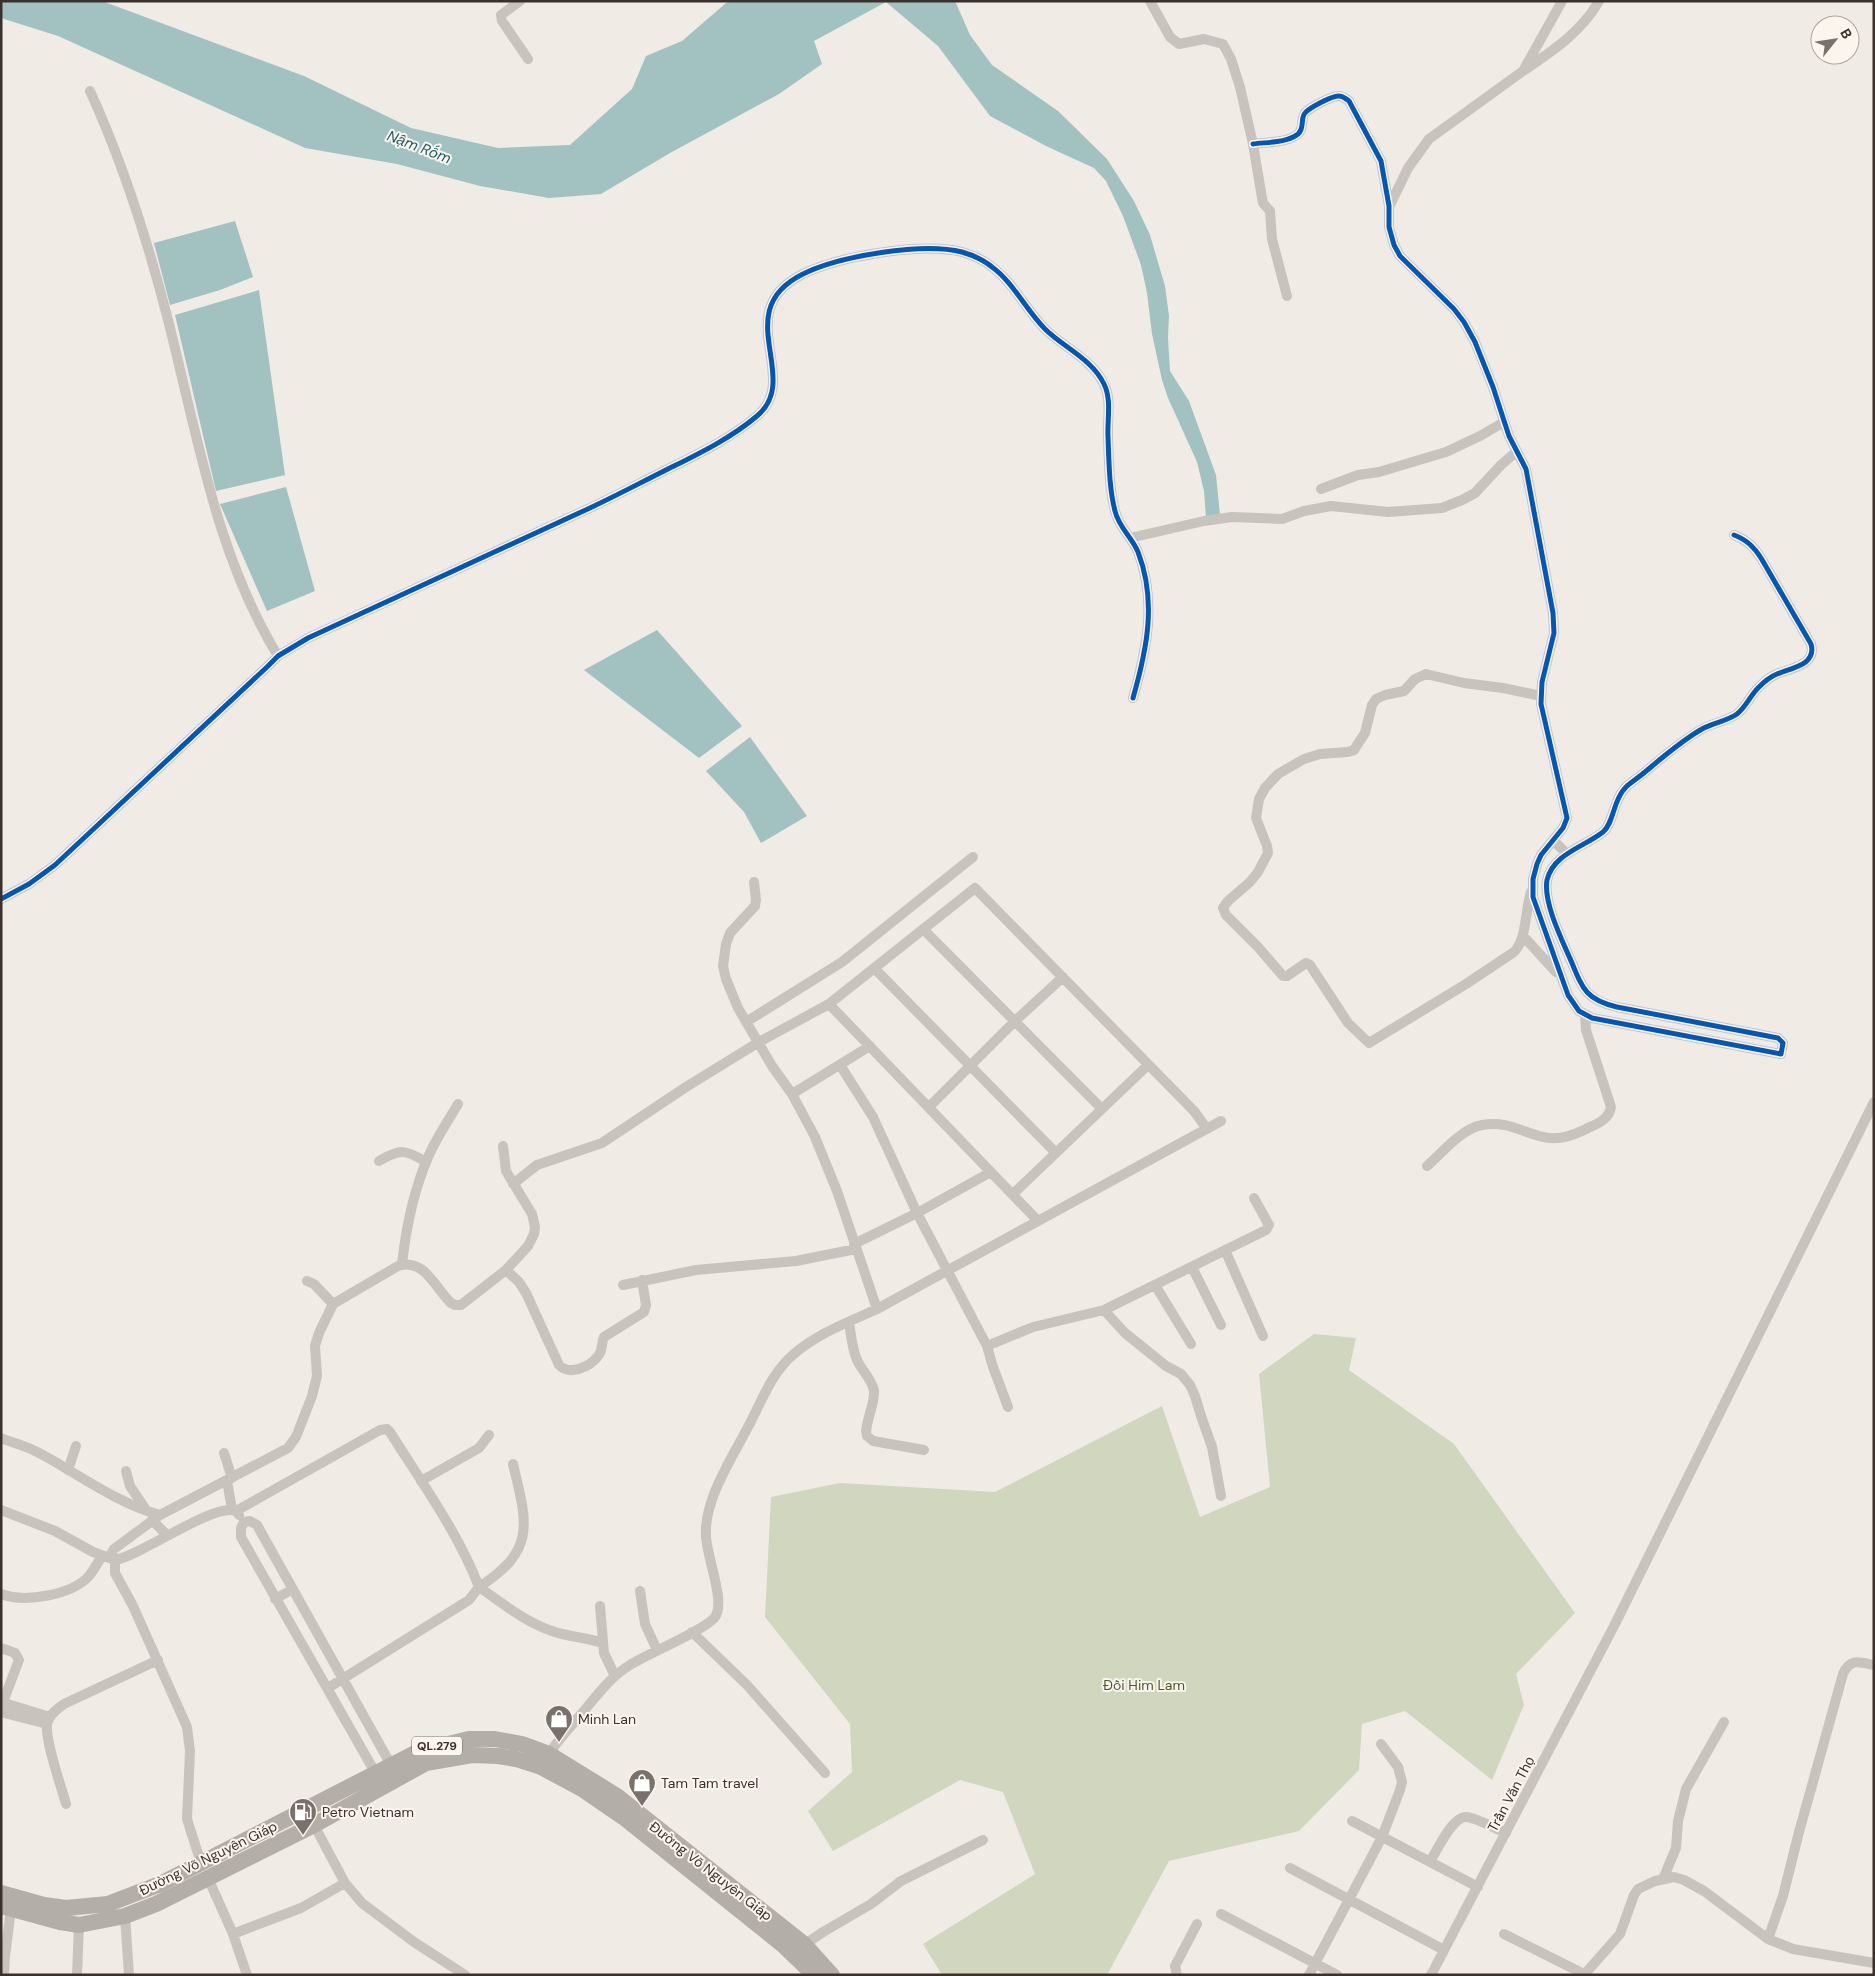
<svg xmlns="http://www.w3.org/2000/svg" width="1875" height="1976" font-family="'DM Sans',sans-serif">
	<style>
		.green { fill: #d1d6bf }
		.water { fill: #a1c2c1 }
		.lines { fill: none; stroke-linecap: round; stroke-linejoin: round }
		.minor { stroke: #c9c3be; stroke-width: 10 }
		.trunk { stroke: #b4aea8; stroke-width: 16 }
		.cycleway-casing { stroke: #fbf5ee; stroke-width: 8 }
		.cycleway { stroke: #0057b8; stroke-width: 5 }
		.labels { text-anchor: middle; stroke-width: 4; stroke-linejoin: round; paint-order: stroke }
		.shield { fill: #fbf5ee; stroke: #756b66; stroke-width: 1 }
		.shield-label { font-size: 12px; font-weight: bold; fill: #3b302b }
		.park-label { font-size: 14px; fill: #4a5a2e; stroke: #fbf5ee }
		.poi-label { font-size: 14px; fill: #3b302b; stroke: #fbf5ee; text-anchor: start }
		.street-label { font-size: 14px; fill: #3b302b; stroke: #fbf5ee }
		.water-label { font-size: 15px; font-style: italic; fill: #1f5a5e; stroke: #fbf5ee }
	</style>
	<rect width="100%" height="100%" fill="#f0ebe5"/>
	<path class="green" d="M1314,1334L1356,1338L1349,1370L1454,1444L1575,1613L1516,1674L1524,1705L1492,1780L1405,1711L1362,1724L1359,1770L1299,1831L1169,1861L1107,1975H942L923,1944L1035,1874L1003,1792L960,1780L833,1851L808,1811L852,1772L850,1724L765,1617L771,1497L840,1483L995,1492L1162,1406L1200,1517L1270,1487L1259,1374Z"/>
	<path class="water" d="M1,1H102L304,76L411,128L498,148L570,145L632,89L646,56L682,41L726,3L732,1H955L970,35L992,65L1058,111L1107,159L1134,201L1150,235L1165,286L1169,316L1168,338L1170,371L1189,401L1216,475L1220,515L1206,517L1204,491L1197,462L1168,398L1162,380L1152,334L1147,293L1141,265L1123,216L1106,181L1094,168L1048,147L990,116L938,46L886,2L814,41L822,64L779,94L670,153L601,194L549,198L480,186L397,164L305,148L58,36L1,18Z
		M235,221L253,277L220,290L170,305L154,243Z
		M259,290L285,475L216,491L175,315Z
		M286,487L315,591L267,611L220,504Z
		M657,630L742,726L699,758L584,670Z
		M750,737L807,816L761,843L744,812L706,771Z"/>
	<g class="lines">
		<path class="minor" d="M520,1L501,15L502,21L528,59
			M1150,1L1170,37L1179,44L1204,39L1223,44L1231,59L1240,87L1253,144L1261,192L1263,203L1270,211L1272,239L1287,296
			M1526,69C1554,50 1582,31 1599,1
			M90,91C123,163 147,239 167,316C197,432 215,553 278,656
			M1253,144C1267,142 1287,143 1298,134C1305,128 1300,119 1305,113C1309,108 1333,95 1339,96C1343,96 1346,99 1349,101L1381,161L1389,206V227L1394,245L1400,256L1454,309L1464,322L1475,342L1493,387L1509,436L1526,469L1553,613L1554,633L1542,682L1541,704L1567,818L1563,828L1541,855L1537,864L1533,879V897L1568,995L1579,1011L1592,1018L1781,1054L1783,1043L1778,1038L1617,1007C1587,1000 1583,990 1572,963C1563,942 1543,903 1547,880C1553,854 1584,847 1603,832C1614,823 1613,799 1627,786C1633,781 1639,777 1645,772C1663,757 1681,741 1702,729C1713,723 1727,721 1737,714C1746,707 1750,696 1758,688C1764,682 1769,677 1777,674C1791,668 1817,665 1811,644L1761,558C1754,547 1747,540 1734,535
			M1390,205L1408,168L1429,139L1523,71L1562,1
			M1321,489L1358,475L1379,472L1446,452L1480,436L1504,422
			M1130,538L1204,521L1232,517L1282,519L1304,511L1331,506L1388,512L1442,508L1462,500L1475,493L1501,465L1516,452
			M1553,840L1567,854
			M754,882L756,900L755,906L730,933L726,944L723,966L726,979L738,1008L772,1066L792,1094L815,1137L837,1191L877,1309
			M1531,892C1525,910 1527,939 1514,952L1466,984L1369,1043L1348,1023L1310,965L1306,963L1287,976H1283L1258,947L1226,915L1223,908L1228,901L1250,882L1258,872L1268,853L1267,846L1256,818L1259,799L1265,788L1278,774L1304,759L1320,754L1348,752L1354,750L1365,733L1372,705L1376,699L1385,695L1404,691L1415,679L1426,674L1464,683L1503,688L1541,696
			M1,899L29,884L55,865L267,667L278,656L308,638C398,596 489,555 579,513C608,500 636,485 664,471C696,455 730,439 757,416C803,378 728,311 803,274C839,256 923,242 962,252C972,255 984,260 992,267C1013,282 1026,310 1045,329C1063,347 1092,359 1104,384C1112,400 1107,420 1108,437C1109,461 1109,488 1115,511C1119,528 1132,537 1138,552C1157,601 1147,649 1133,698
			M923,929L1102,1109
			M1523,936L1556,972
			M874,968L1056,1153
			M829,1004L1038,1221
			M746,1022L842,962L973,857
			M840,1065L873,1117L917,1213L987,1346L1033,1327L1104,1310L1266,1230L1269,1225L1254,1198
			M792,1094L870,1046
			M929,1107L1015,1021L1063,977
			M379,1161C400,1149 405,1149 426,1162
			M1427,1166C1443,1152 1461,1129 1482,1125C1513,1119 1531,1140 1557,1138C1568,1138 1580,1132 1590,1127C1600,1123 1609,1118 1611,1107L1586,1030L1585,1015
			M513,1184L537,1165L602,1143L686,1087L759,1042L829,1004L975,888L1194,1111L1207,1129
			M1013,1194L1148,1065
			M854,1244L917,1213L991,1172
			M1225,1250L1263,1336
			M402,1264C406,1228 414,1189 429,1155C437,1137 448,1121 458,1104
			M1192,1267L1221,1325
			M506,1270L519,1282L526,1293L559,1365C569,1376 590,1367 598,1356C603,1351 601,1343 604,1337L644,1312L646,1305L642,1280
			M307,1281L314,1284L333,1304
			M623,1285L696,1270L796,1261L856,1249
			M1155,1285L1191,1344
			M1104,1310L1125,1333L1166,1366L1181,1374L1190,1385L1195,1396L1201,1416L1212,1447L1221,1496
			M849,1322C851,1334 852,1349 857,1360C862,1371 872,1379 874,1391C875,1405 863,1427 867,1436L873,1441L924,1450
			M987,1346L993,1367L1008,1407
			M1,1438C8,1441 16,1443 23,1446C38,1451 54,1461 67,1469C97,1487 127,1506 160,1515
			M224,1453L232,1478
			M513,1464C527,1523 537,1550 479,1587C502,1603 525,1622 552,1631C568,1637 586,1637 602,1643
			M68,1470L76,1446
			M126,1471L130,1486L146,1510
			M227,1481L232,1509
			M421,1481L479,1448L489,1435
			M1,1510L55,1531L93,1552L115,1560C141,1556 214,1502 236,1511L239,1515
			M236,1511L380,1430L387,1429L390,1432C420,1480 459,1534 479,1587L469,1600L328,1688
			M152,1520L167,1535
			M244,1522L250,1521L257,1525L391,1765
			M244,1522L241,1528V1537L376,1774
			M109,1558L114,1549L160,1515L288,1448L296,1437L312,1396L317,1376L315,1346L319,1333L333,1304L398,1266C424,1257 436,1289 451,1303L455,1305H461L506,1270L528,1246L534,1234L535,1227L532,1214L506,1171L503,1146
			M115,1560V1573L133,1606L187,1727L190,1751L187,1819L201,1863
			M640,1591L645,1624L657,1650
			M1,1594C25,1603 72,1595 89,1576C94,1570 98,1562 102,1556
			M275,1599L293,1589
			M600,1606L604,1653L615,1676
			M692,1632L747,1685L825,1773
			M1,1648L15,1653L19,1660L3,1702
			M1,1702L50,1717
			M1,1712L47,1724
			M547,1758C554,1744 567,1731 577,1719C594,1700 608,1678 630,1665C647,1654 707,1629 715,1617C726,1601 706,1556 706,1535C704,1500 732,1458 748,1427C762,1401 771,1373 794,1354C818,1333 849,1322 877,1309L1221,1121
			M66,1804C61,1785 45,1742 47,1724C49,1715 57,1709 64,1704L158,1660
			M1352,1821L1478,1887
			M314,1825L345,1883L362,1903L414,1942L465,1975
			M1430,1862C1437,1850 1452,1817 1466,1817C1475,1817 1496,1829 1506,1833
			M1290,1868L1444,1950
			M208,1878L233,1934L247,1975
			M1663,1879L1676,1848L1678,1821L1686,1789L1724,1722
			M1221,1914L1337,1975
			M125,1916L129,1975
			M233,1934L301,1908L345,1883
			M1504,1934L1584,1974
			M1768,1939L1783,1896L1799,1832L1843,1674C1850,1658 1859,1662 1874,1665
			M801,1947L823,1932L871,1904L901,1881L983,1840
			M4,1975L5,1956L11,1909L13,1905
			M77,1975L79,1925
			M1177,1975L1175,1966L1197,1924
			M1309,1975L1382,1837L1400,1790L1402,1782L1398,1767L1381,1744
			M1431,1975L1614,1626L1874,1102
			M1584,1975L1620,1934L1634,1895L1638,1889L1655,1881L1674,1877L1684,1880L1704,1891L1768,1939L1793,1949L1874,1963"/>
		<path class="trunk" d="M1,1893L44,1905L66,1908L108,1904L160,1884L419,1751L469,1739H495L522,1744L549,1754L617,1796L804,1944L832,1975
			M1,1906L60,1922L79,1925L125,1916L156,1904L314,1825L426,1763L472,1755L498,1756L516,1759L541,1767L582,1789L627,1820L783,1945L814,1975"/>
		<defs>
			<path id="cycleway" d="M1253,144C1267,142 1287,143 1298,134C1305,128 1300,119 1305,113C1309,108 1333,95 1339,96C1343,96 1346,99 1349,101L1381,161L1389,206V227L1394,245L1400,256L1454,309L1464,322L1475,342L1493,387L1509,436L1526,469L1553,613L1554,633L1542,682L1541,704L1567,818L1563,828L1541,855L1537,864L1533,879V897L1568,995L1579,1011L1592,1018L1781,1054L1783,1043L1778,1038L1617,1007C1587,1000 1583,990 1572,963C1563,942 1543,903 1547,880C1553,854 1584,847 1603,832C1614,823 1613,799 1627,786C1633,781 1639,777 1645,772C1663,757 1681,741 1702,729C1713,723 1727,721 1737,714C1746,707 1750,696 1758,688C1764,682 1769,677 1777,674C1791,668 1817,665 1811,644L1761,558C1754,547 1747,540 1734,535
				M1,899L29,884L55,865L267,667L278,656L308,638C398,596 489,555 579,513C608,500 636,485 664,471C696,455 730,439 757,416C803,378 728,311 803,274C839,256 923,242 962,252C972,255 984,260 992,267C1013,282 1026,310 1045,329C1063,347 1092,359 1104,384C1112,400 1107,420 1108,437C1109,461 1109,488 1115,511C1119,528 1132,537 1138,552C1157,601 1147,649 1133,698"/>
		</defs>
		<use href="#cycleway" class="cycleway-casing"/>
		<use href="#cycleway" class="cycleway"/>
	</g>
	<defs>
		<symbol id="shop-pin" viewBox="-11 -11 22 30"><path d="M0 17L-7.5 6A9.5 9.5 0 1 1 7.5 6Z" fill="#7a716c" stroke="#fbf5ee"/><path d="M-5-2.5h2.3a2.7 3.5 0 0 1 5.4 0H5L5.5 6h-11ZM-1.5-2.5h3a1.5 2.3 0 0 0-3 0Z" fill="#fff"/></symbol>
		<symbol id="fuel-pin" viewBox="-11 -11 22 30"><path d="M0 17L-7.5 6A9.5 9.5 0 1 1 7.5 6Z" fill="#7a716c" stroke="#fbf5ee"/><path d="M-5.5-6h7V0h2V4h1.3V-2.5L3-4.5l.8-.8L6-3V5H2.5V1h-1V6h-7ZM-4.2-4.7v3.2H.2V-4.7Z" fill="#fff"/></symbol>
	</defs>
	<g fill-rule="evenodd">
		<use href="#shop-pin" x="543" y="1703" width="32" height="43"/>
		<use href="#shop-pin" x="626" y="1767" width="32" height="43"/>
		<use href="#fuel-pin" x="287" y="1796" width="32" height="43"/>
	</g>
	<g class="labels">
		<rect class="shield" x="412" y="1736.5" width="50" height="19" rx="4"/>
		<g class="shield-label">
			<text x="437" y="1750">QL.279</text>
		</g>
		<g class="park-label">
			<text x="1144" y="1690">Đồi Him Lam</text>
		</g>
		<g class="poi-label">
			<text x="578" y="1724">Minh Lan</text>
			<text x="661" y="1788">Tam Tam travel</text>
			<text x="322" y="1817">Petro Vietnam</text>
		</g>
		<g class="street-label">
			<text transform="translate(1511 1794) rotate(-62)" y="5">Trần Văn Thọ</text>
			<text transform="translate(208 1858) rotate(-26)" y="5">Đường Võ Nguyên Giáp</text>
			<text transform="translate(711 1871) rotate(38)" y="5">Đường Võ Nguyên Giáp</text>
		</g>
		<g class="water-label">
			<text transform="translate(419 147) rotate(21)" y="5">Nậm Rốm</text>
		</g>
	</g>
	<rect width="1875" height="1976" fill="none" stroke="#3b302b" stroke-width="5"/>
	<g transform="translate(1835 40) rotate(60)"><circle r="24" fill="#fbf5ee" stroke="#aea6a0"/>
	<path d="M0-4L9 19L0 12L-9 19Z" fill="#7a716c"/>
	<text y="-8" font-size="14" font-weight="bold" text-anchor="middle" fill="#3b302b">B</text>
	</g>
</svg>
